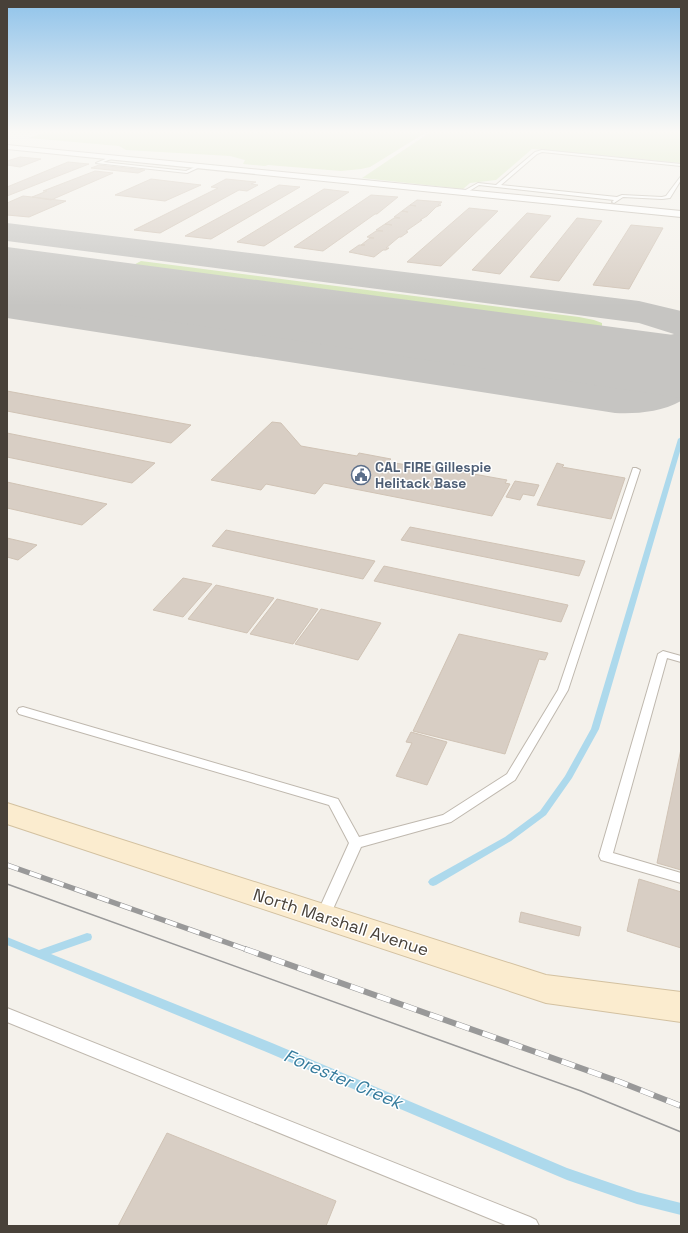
<svg xmlns="http://www.w3.org/2000/svg" width="688" height="1233" font-family="'Space Grotesk',sans-serif">
	<style>
		.green { fill: #d5e5b8 }
		.lines { fill: none; stroke-linecap: round; stroke-linejoin: round }
		.stream { fill: #add9ec; fill-rule: evenodd }
		.taxiway { fill: #c6c5c2; fill-rule: evenodd }
		.runway { fill: #c6c5c2; fill-rule: evenodd }
		.building { fill: #d8cec4; stroke: #d0c3b5 }
		.lane-casing { stroke: #bfb8ae; stroke-width: 2 }
		.street-casing { stroke: #bfb8ae; stroke-width: 2 }
		.secondary-casing { stroke: #d3c1a0; stroke-width: 2 }
		.lane { fill: #fff; fill-rule: evenodd }
		.street { fill: #fff; fill-rule: evenodd }
		.secondary { fill: #fbeccf; fill-rule: evenodd }
		.tram { stroke: #999; stroke-width: 1.5 }
		.rail-far1-casing { stroke: #999; stroke-width: 5.5 }
		.rail-casing { stroke: #999; stroke-width: 6 }
		.rail-far1 { stroke: #fff; stroke-width: 4; stroke-dasharray: 12; stroke-linecap: butt }
		.rail { stroke: #fff; stroke-width: 5; stroke-dasharray: 14; stroke-linecap: butt }
		.labels { text-anchor: middle; stroke-width: 3; stroke-linejoin: round; paint-order: stroke }
		.service-label { font-size: 14px; font-weight: bold; fill: #4e5e75; stroke: #fff; text-anchor: start }
		.near-street-label { font-size: 17px; fill: #484139; stroke: #fff }
		.near-water-label { font-size: 18px; font-style: italic; fill: #367c9d; stroke: #fff }
	</style>
	<rect width="100%" height="100%" fill="#f4f1eb"/>
	<path class="green" d="M43,133H425L370,167L361,169L341,171L268,165L265,166L243,164L245,160L230,156L126,150L119,146L29,138Z
		M429,133H681V163L532,149L496,180L470,183L463,189L362,178Z
		M141,261L579,317L594,320L602,323V326L596,331L589,332L122,271Z
		M75,296L325,333L336,336L337,339L331,343L314,342L59,305Z"/>
	<g class="lines">
		<path class="stream" d="M681,437V448L599,729L572,778L546,815L511,841L436,885L433,886L430,885L428,882L430,879L505,837L540,811L565,776L591,729L678,439Z
			M87,933L91,934L92,937L91,940L51,954L272,1043L567,1168L637,1192L681,1203V1215L637,1204L567,1180L264,1051L7,945V937L39,950Z"/>
		<path class="taxiway" d="M7,223L639,301L681,311V401C661,412 637,414 615,413L7,318V296L621,387L641,386L647,385L661,344L667,336L674,334L639,323L7,241Z"/>
		<path class="runway" d="M7,247L681,336V398L7,297Z"/>
	</g>
	<path class="building" d="M20,157L41,159L20,167L7,165V161Z
		M68,162L89,164L7,196V187Z
		M99,165L145,170L138,173L91,168Z
		M95,171L113,173L51,200L32,197L47,191H43Z
		M151,179L201,185L165,201L115,195Z
		M226,179L256,182L251,184L258,185L247,191L239,190L160,233L134,230L218,188L211,187Z
		M279,185L300,187L211,239L185,236Z
		M324,189L349,192L264,246L237,242Z
		M371,195L398,197L377,214H375L323,251L294,247Z
		M23,196L32,197L66,201L29,217L7,215V203Z
		M417,200L442,202L438,205H441L436,207L427,216L420,220H422L406,231L408,232L401,237H399L386,248H389L386,250H383L374,257L349,252L359,245H365H361L370,238H374L367,237L376,231H383L376,230L385,224L392,225L385,224L394,218H400L394,217L402,211L408,212L402,211L410,205L416,206L410,205Z
		M469,208L498,211L441,266L407,262Z
		M527,213L551,216L500,274L472,270Z
		M577,218L602,221L559,281L530,277Z
		M631,225L663,228L629,289L593,285Z
		M7,391L191,425L171,443L7,411Z
		M272,422L281,423L301,446L357,456L359,453L391,459L388,462L408,465L410,462L443,468L440,471L454,474L457,471L507,480L505,483L510,484L492,516L324,483L315,494L266,484L261,490L211,480Z
		M7,433L155,463L132,483L7,457Z
		M557,463L564,465L562,467L625,478L611,519L537,505Z
		M515,481L539,485L534,496L523,494L520,500L506,497Z
		M7,482L107,504L82,525L7,508Z
		M410,527L585,561L579,576L401,540Z
		M226,530L375,561L363,579L212,546Z
		M7,538L37,545L18,560L7,557Z
		M384,566L568,605L561,622L374,581Z
		M183,578L212,584L183,617L153,610Z
		M216,585L274,598L247,633L188,619Z
		M277,599L318,609L293,644L250,634Z
		M321,609L381,623L358,660L295,644Z
		M459,634L548,653L545,660L539,659L505,754L413,731Z
		M411,732L447,742L427,785L396,776L412,743L406,742Z
		M681,749V870L657,863Z
		M639,879L681,892V948L627,931Z
		M521,912L581,927L579,936L519,922Z
		M167,1133L336,1201L326,1226H118Z"/>
	<g class="lines">
		<defs>
			<path id="lane" d="M542,150L681,164V166L542,152L537,154L501,185L617,197L622,195L662,197L666,196L681,176V180L670,198L662,199L623,197L614,203L612,202L614,200L479,185L466,193L462,192L478,183L496,185L535,152Z
				M113,156L114,158L103,162L186,171L199,165L202,166L187,173L96,163Z
				M633,468H636L640,470L568,690L515,780L451,822L361,847L328,920L323,922L318,920L316,916L349,843L329,805L19,714L17,711L19,708L23,707L338,799L359,837L443,815L507,774L558,690Z
				M663,651L681,656V662L667,658L613,853L681,873V883L601,860L599,856L658,654Z
				M7,1008L530,1217L536,1220L539,1226H508L7,1022Z"/>
			<path id="street" d="M7,145L681,211V217L7,149Z"/>
			<path id="secondary" d="M7,803L546,975L681,992V1022L546,1003L7,824Z"/>
		</defs>
		<use href="#lane" class="lane-casing"/>
		<use href="#street" class="street-casing"/>
		<use href="#secondary" class="secondary-casing"/>
		<use href="#lane" class="lane"/>
		<use href="#street" class="street"/>
		<use href="#secondary" class="secondary"/>
		<path class="tram" d="M7,884L581,1091L681,1132"/>
		<defs>
			<path id="rail-far1" d="M7,865L248,950"/>
			<path id="rail" d="M245,949L620,1082L681,1106"/>
		</defs>
		<use href="#rail-far1" class="rail-far1-casing"/>
		<use href="#rail" class="rail-casing"/>
		<use href="#rail-far1" class="rail-far1"/>
		<use href="#rail" class="rail"/>
	</g>
	<linearGradient id="sky" x2="0" y2="1"><stop stop-color="#90c3ea"/><stop offset="0.43" stop-color="#faf9f6"/><stop offset="1" stop-color="#faf9f6" stop-opacity="0"/></linearGradient>
	<rect width="688" height="306" fill="url(#sky)"/>
	<defs>
		<symbol id="civic-ring" viewBox="-11 -11 22 22"><circle r="9.5" fill="#fff" stroke="#5c6f8a" stroke-width="1.5"/><path d="M-.6-6.5H3V-4.5H.6V-3L4-1V1h2V6H-6V1h2V-1L-.6-3ZM-1.2 2.5V6h2.4V2.5Z" fill="#5c6f8a"/></symbol>
	</defs>
	<g fill-rule="evenodd">
		<use href="#civic-ring" x="350" y="464" width="22" height="22"/>
	</g>
	<g class="labels">
		<g class="service-label">
			<text x="375" y="472">CAL FIRE Gillespie<tspan x="375" dy="16">Helitack Base</tspan></text>
		</g>
		<g class="near-street-label">
			<text transform="translate(341 922) rotate(18)" y="6">North Marshall Avenue</text>
		</g>
		<g class="near-water-label">
			<text transform="translate(343 1079) rotate(23)" y="6">Forester Creek</text>
		</g>
	</g>
	<rect width="688" height="1233" fill="none" stroke="#484139" stroke-width="16"/>
</svg>
